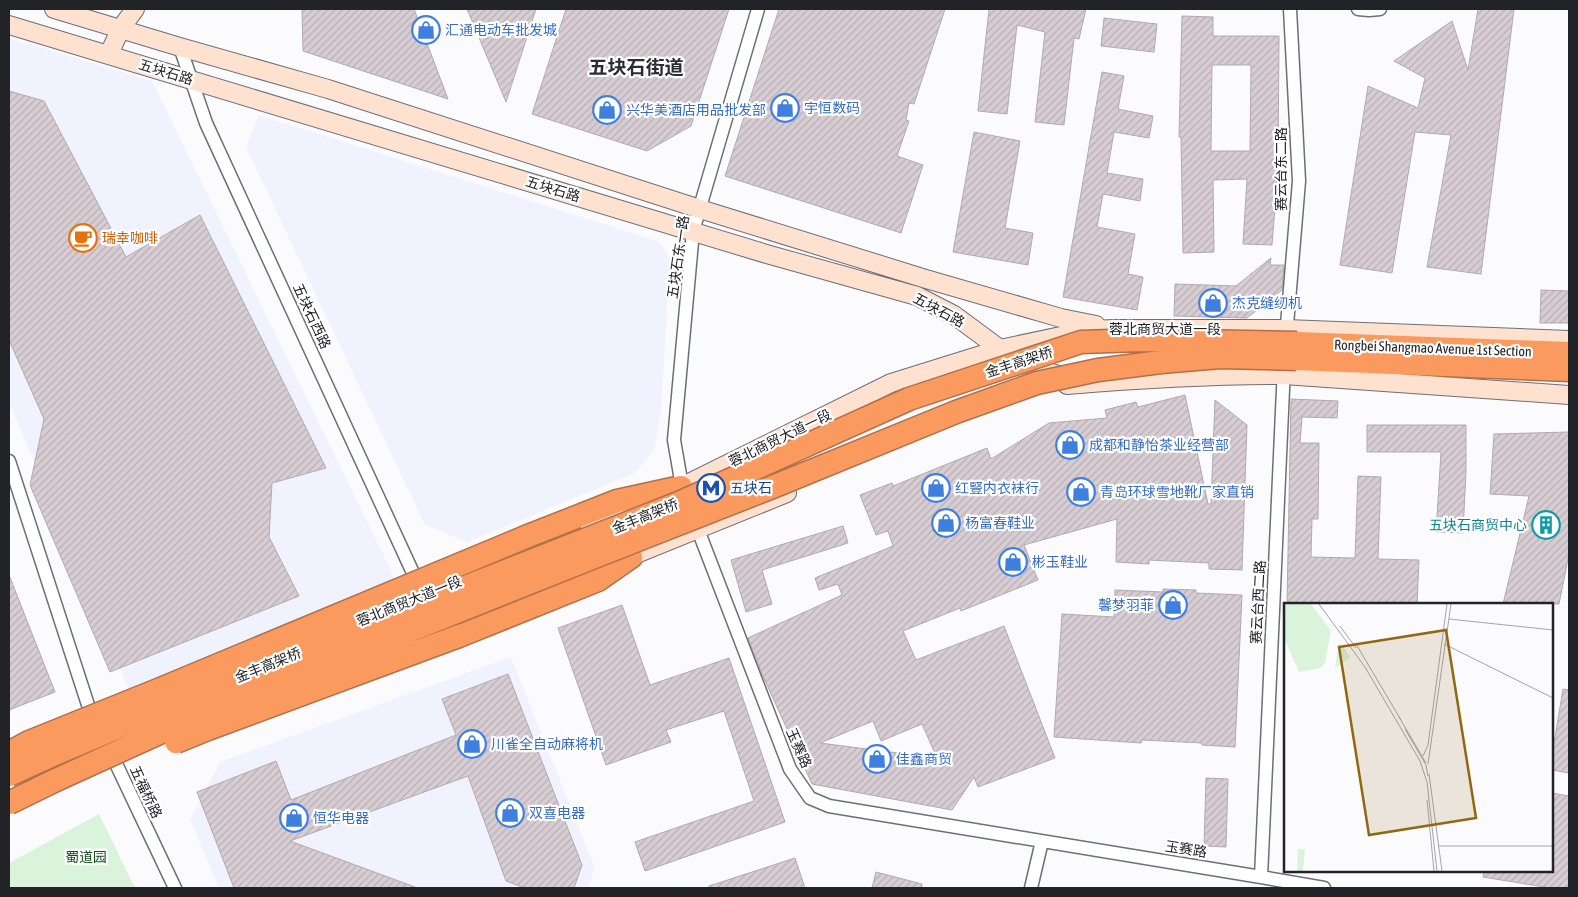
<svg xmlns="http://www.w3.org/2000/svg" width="1578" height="897" font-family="'Asap Condensed','Noto Sans SC',sans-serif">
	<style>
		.built { fill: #f0f3fe }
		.green { fill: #daf4db }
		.building { fill: url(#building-hatch); stroke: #b3a9b0; fill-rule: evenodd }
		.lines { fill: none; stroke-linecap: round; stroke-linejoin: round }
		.street-casing { stroke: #6c6f78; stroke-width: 15 }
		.secondary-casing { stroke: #6c6f78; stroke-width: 20 }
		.highway-casing { stroke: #af704b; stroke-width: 25 }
		.street { stroke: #fff; stroke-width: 12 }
		.secondary { stroke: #fee1cf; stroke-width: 18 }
		.highway { stroke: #fb9a5e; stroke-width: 22 }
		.highway-bridge-casing { stroke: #af704b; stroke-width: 25; stroke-linecap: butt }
		.highway-bridge { stroke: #fb9a5e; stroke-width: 22 }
		.labels { text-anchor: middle; stroke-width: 4.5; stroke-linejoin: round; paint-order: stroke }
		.shop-label { font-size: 14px; fill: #366cbe; stroke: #fff; text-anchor: start }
		.street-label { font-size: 14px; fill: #222327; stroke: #fff }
		.food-label { font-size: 14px; fill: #c56008; stroke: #fff; text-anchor: start }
		.transit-label { font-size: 14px; fill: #164399; stroke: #fff; text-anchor: start }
		.culture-label { font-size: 14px; fill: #0d838f; stroke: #fff; text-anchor: end }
		.park-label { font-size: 14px; fill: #164e20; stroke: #fff }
		.district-label { font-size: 19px; font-weight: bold; fill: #2a2c34; stroke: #fff }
		.inset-road { fill: none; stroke: #a4a5a8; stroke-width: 1 }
		.view { fill: #916710; fill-opacity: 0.15; stroke: #916710; stroke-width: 2.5 }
		.inset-edge { fill: none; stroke: #222327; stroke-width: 2.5 }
	</style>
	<defs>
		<pattern id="building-hatch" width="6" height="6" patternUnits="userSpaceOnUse" patternTransform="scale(1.25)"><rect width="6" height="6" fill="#d7cdd3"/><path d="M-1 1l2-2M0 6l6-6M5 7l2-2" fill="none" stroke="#b8b0b5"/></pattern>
	</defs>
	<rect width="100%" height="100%" fill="#fbfbfe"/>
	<path class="built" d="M9,38L152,81L403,595L131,695L9,402Z
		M259,115L657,241L670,257L661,412L654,450L635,473L467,542L425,525L246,147Z
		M511,657L595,868L588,888H219L190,820L220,762Z"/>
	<path class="green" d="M99,814L135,888H9V863Z"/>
	<path class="building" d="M302,9H414L448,99L303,51Z
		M467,9H536L506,102Z
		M566,9H729L691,126L647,151L532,114Z
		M779,9H945L914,104L909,103L906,120L909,121L897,156L923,165L901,233L725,176Z
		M989,9H1086L1079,39L1074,38L1064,125L1035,122L1045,32L1017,25L1007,114L978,111Z
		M1478,9H1514L1481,274L1427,267L1451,135L1415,132L1392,273L1340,265L1368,86L1418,108L1425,78L1394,61L1452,21L1468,70Z
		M1182,16L1213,17V36H1279L1278,167L1272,245L1243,244L1247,179L1213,180L1214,252L1183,253L1181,137H1179ZM1212,65H1251L1250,151H1211Z
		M1104,18L1157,24L1154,52L1101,46Z
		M1102,72L1124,76L1118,109L1153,116L1149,138L1114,132L1107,173L1143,179L1140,201L1103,194L1097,227L1135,234L1128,274L1143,277L1137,310L1063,297Z
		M9,91L44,101L126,257L200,215L326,468L272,483L269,537L299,596L110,672L30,485L44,419L9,340Z
		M974,132L1020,141L1005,228L1033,233L1028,265L953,252Z
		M1271,258L1270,265H1284L1282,290L1247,318L1174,316L1175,284L1236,286Z
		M1541,290L1569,291V323H1540Z
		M1185,395L1208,504H1211L1215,400L1247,425L1242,570L1209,569V563L1149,560V564L1116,562L1117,519L1024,545L1038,580L961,611L960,608L903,631L916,660L1004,626L1055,758L978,787L974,777L952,810L812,784L762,674L748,638L842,595L838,584L819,590L815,578L893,546L888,531L876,535L860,495L892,483L893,486L987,448L991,459L1049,423L1107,418L1105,410L1136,402L1138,407ZM873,721L881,741L922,724L937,758L820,743Z
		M1291,399L1338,401L1337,418L1302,417L1300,443H1319L1318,519H1312L1311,557L1355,558L1358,476L1381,477L1378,559L1419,560L1417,604H1287Z
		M1367,425H1466V471L1463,533L1436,532L1441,452H1367Z
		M1569,432V554L1559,604H1503L1529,496L1490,494L1494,434Z
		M843,526L848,543L762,570L772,604L746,612L731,560Z
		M9,575L55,692L9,710Z
		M1163,589L1196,590V593L1242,595L1235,747L1202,745V743L1142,740L1141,743L1054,737L1062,614L1114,617L1115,590L1163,592Z
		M622,605L650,685L729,658L785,822L645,871L635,842L754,801L724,711L666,730L671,742L606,765L558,628Z
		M508,674L582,865L574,888H525L506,881L468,776L290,841L415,887L414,888H234L197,792L276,761L291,800L456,735L442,699Z
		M1563,689L1569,690V773L1552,770V756Z
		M1206,778L1228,779L1226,847L1204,846Z
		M1552,793L1569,796V888H1550L1483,877L1484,871H1552Z
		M795,858L805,888H709V886Z
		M876,872L922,884V888H872Z"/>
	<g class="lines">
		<defs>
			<path id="street" d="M1358,9L1369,10L1380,9
				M180,47L206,123L419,586
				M1286,337L1299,181L1290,9
				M9,461L89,708L96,722
				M683,492L674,440L693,231L758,9
				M695,522L790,769L810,798L829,806L1261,877L1324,888
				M110,751L175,888
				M1261,877L1284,367
				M1031,888L1042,841"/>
			<path id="secondary" d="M54,9L180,47L328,89L700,209L926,279L1061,318L1096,325
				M9,25L770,255L917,296L954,315L1000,349L1037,368L1067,378
				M109,54L121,28L135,9
				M1067,385C1139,379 1211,375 1284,375L1569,395
				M590,527L681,487L891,383L1000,349L1089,330L1114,329H1286L1569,340
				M619,561L787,493
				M544,589L594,570"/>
			<path id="highway" d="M1297,343L1569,353
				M1296,359L1569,370
				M528,536L617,501L681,487
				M459,636L598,580L631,557"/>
		</defs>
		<use href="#street" class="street-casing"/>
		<use href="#secondary" class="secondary-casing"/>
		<use href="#highway" class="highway-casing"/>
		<use href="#street" class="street"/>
		<use href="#secondary" class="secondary"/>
		<use href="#highway" class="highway"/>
		<defs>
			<path id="highway-bridge" d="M176,742L208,729L459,636
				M9,753L29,742L158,690L528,536
				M9,775L55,754L232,679L681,502L909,399L1081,342L1141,340L1297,343
				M9,803L56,780L201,714L592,558L770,488L956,412L1037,383L1098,370L1161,362L1220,357L1296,359"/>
		</defs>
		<use href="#highway-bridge" class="highway-bridge-casing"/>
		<use href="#highway-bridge" class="highway-bridge"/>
	</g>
	<defs>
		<symbol id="shop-ring" viewBox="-11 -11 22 22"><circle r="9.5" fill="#fff" stroke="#3f7fe0" stroke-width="1.5"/><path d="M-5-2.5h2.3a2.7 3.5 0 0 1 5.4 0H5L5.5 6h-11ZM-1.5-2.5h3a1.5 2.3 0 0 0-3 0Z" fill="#3f7fe0"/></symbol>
		<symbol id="cafe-ring" viewBox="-11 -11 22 22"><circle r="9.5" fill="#fff" stroke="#e8710a" stroke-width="1.5"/><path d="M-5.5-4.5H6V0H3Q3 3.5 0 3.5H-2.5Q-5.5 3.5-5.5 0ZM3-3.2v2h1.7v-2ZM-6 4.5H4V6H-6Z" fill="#e8710a"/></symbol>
		<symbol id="metro-ring" viewBox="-11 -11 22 22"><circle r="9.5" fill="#fff" stroke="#1a4fb4" stroke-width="1.5"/><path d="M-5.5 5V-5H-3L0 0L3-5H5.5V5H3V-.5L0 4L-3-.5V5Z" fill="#1a4fb4"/></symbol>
		<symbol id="building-ring" viewBox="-11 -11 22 22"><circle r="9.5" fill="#fff" stroke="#0f9aa8" stroke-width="1.5"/><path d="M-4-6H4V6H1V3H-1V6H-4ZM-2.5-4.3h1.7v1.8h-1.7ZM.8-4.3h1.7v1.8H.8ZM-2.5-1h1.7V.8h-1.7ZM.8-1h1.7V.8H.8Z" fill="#0f9aa8"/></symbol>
	</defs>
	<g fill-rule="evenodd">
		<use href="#shop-ring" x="410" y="14" width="32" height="32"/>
		<use href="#shop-ring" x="769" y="92" width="32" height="32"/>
		<use href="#shop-ring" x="591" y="94" width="32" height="32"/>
		<use href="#cafe-ring" x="67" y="222" width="32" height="32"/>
		<use href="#shop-ring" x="1197" y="287" width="32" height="32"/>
		<use href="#shop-ring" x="1054" y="429" width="32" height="32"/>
		<use href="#metro-ring" x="695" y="472" width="32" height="32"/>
		<use href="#shop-ring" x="920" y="472" width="32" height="32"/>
		<use href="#shop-ring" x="1065" y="476" width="32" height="32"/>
		<use href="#shop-ring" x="930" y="507" width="32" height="32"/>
		<use href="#building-ring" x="1530" y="509" width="32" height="32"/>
		<use href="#shop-ring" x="997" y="546" width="32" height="32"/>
		<use href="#shop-ring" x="1157" y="589" width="32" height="32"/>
		<use href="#shop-ring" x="456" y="728" width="32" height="32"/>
		<use href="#shop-ring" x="861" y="743" width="32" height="32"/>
		<use href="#shop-ring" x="494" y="797" width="32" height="32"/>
		<use href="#shop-ring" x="278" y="802" width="32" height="32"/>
	</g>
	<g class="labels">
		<g class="shop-label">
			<text x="445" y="35">汇通电动车批发城</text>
			<text x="804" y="113">宇恒数码</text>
			<text x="626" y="115">兴华美酒店用品批发部</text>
			<text x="1232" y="308">杰克缝纫机</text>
			<text x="1089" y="450">成都和静怡茶业经营部</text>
			<text x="955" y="493">红豎内衣袜行</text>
			<text x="1100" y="497">青岛环球雪地靴厂家直销</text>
			<text x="965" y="528">杨富春鞋业</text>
			<text x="1032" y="567">彬玉鞋业</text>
			<text x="1154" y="610" text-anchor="end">馨梦羽菲</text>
			<text x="491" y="749">川雀全自动麻将机</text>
			<text x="896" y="764">佳鑫商贸</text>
			<text x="529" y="818">双喜电器</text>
			<text x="313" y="823">恒华电器</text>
		</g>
		<g class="street-label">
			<text transform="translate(166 72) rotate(17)" y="5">五块石路</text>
			<text transform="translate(1281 169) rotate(-90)" y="5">赛云台东二路</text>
			<text transform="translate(553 189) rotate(17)" y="5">五块石路</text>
			<text transform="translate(678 257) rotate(-82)" y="5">五块石东一路</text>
			<text transform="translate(939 310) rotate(28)" y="5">五块石路</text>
			<text transform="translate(312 316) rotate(65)" y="5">五块石西路</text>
			<text x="1165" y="334">蓉北商贸大道一段</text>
			<text transform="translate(1433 348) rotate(2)" y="5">Rongbei Shangmao Avenue 1st Section</text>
			<text transform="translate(1019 362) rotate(-18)" y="5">金丰高架桥</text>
			<text transform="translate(780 438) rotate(-26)" y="5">蓉北商贸大道一段</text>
			<text transform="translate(645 516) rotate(-22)" y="5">金丰高架桥</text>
			<text transform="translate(409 601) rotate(-22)" y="5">蓉北商贸大道一段</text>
			<text transform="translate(1258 602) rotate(-87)" y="5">赛云台西二路</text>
			<text transform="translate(268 665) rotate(-22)" y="5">金丰高架桥</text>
			<text transform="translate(799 748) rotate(66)" y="5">玉赛路</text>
			<text transform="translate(146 792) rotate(65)" y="5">五福桥路</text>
			<text transform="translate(1186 849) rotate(9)" y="5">玉赛路</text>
		</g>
		<g class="food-label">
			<text x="102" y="243">瑞幸咖啡</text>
		</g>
		<g class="transit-label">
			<text x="730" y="493">五块石</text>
		</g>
		<g class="culture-label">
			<text x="1527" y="530">五块石商贸中心</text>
		</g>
		<g class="park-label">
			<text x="86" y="862">蜀道园</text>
		</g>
		<g class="district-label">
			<text x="636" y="74">五块石街道</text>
		</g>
	</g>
	<g transform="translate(1284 603)">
		<rect width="269" height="269" fill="#fbfbfe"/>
		<path d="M0,1H27L47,28L41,60L37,65L15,69L0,35Z" fill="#daf4db"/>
		<path d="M55,39L67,54L51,65ZM14,246H21L19,268H13Z" fill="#daf4db"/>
		<path class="inset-road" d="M35,1L81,64L136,158L143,179L153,268M165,16L269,27M56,23L72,45M72,41L117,117M160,41L269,95M115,114L142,160M121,126L142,162L144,173M139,153L144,142L163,1M144,161L167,1M145,171L158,268M143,197L150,268M154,243H269"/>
		<path class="view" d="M162,27L192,215L85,232L55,44Z"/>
		<rect width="269" height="269" class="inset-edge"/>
	</g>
	<rect width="1578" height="897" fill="none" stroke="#222327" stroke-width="20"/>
</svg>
